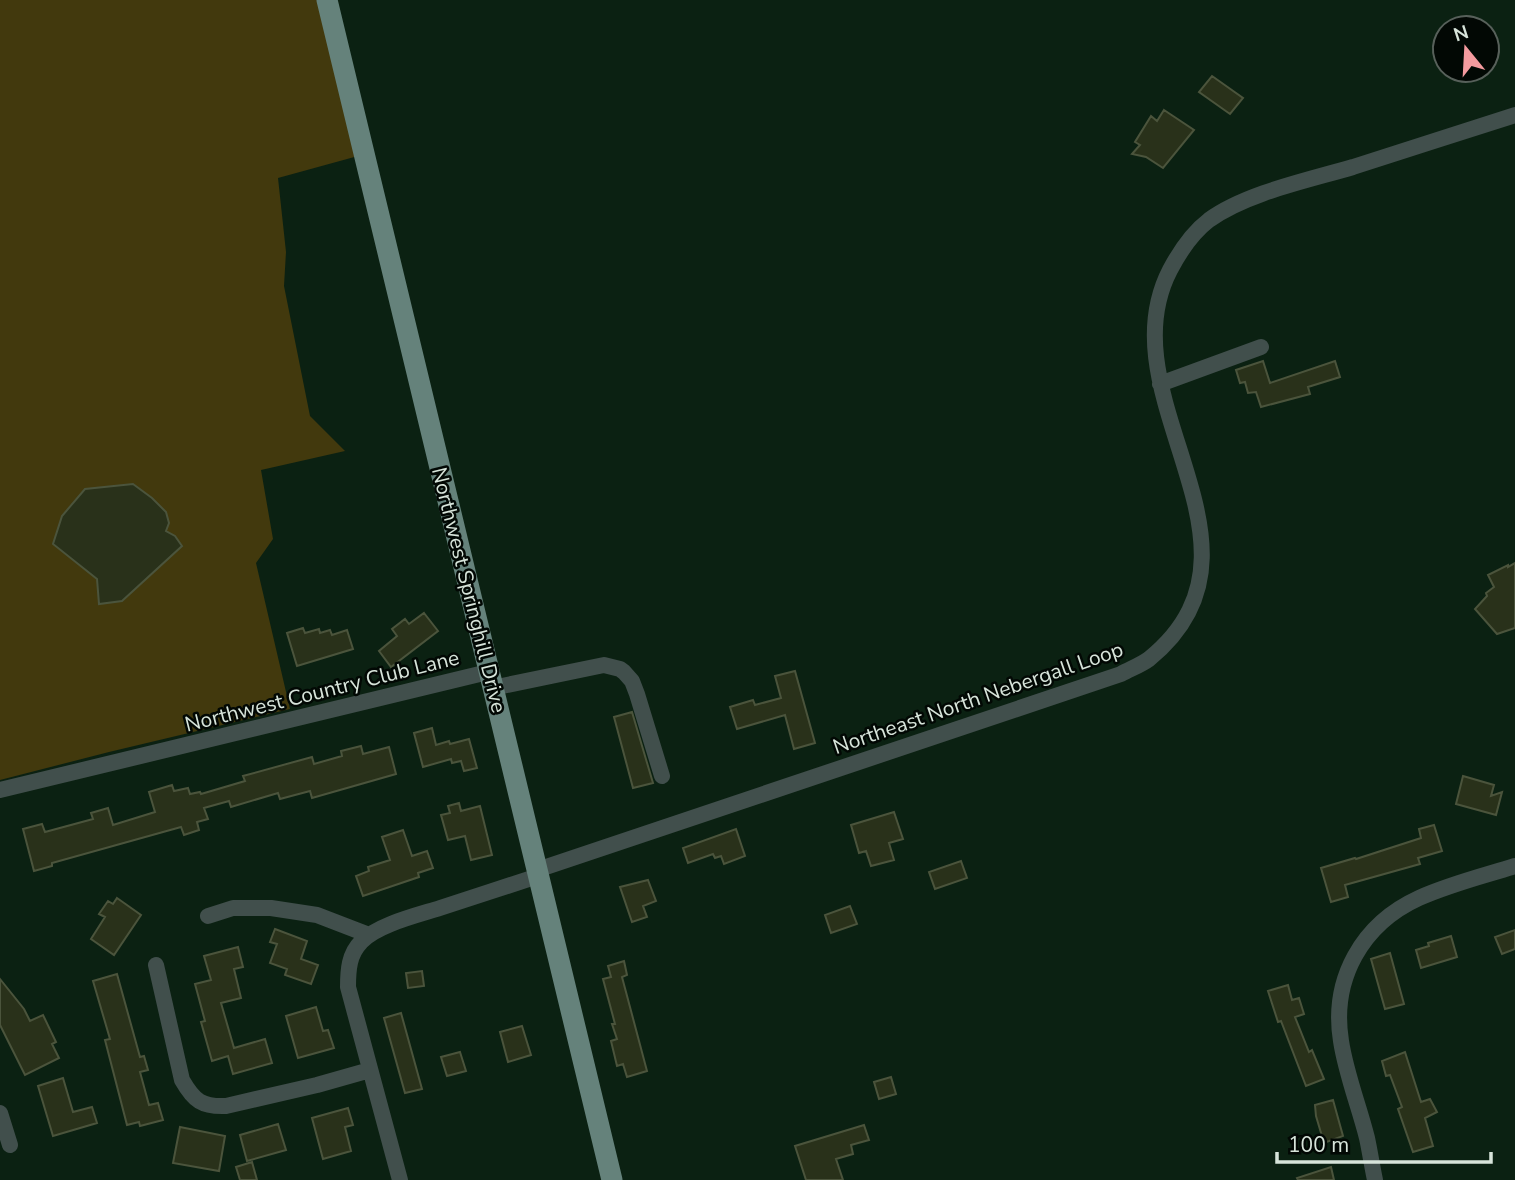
<svg xmlns="http://www.w3.org/2000/svg" width="1515" height="1180" font-family="'Nunito Sans',sans-serif">
	<style>
		.green { fill: #42390d }
		.building { fill: #29311a; stroke: #4b543c; stroke-width: 2 }
		.lines { fill: none; stroke-linecap: round; stroke-linejoin: round }
		.minor { stroke: #414f4c; stroke-width: 16 }
		.major { stroke: #65827b; stroke-width: 21 }
		.labels { text-anchor: middle; stroke-width: 5; stroke-linejoin: round; paint-order: stroke }
		.street-label { font-size: 21px; fill: #d7e4da; stroke: #020804 }
	</style>
	<rect width="100%" height="100%" fill="#0b2112"/>
	<path class="green" d="M0,0H320L358,156L278,178L286,252L284,286L310,416L345,451L261,470L273,539L256,563L290,709L109,752L0,780Z"/>
	<path class="building" d="M1212,76L1243,98L1230,114L1199,92Z
		M1164,110L1194,130L1163,168L1146,157L1132,154L1140,145L1135,142L1151,116L1157,121Z
		M1263,361L1270,383L1335,361L1340,377L1308,387L1310,394L1261,407L1256,392L1248,393L1245,382L1240,383L1236,370Z
		M133,484L152,498L166,512L169,523L166,531L175,536L182,546L122,601L99,604L97,579L53,544L62,516L85,489Z
		M1515,563V628L1497,634L1475,609L1487,596L1486,593L1494,587L1488,575L1508,565V567Z
		M424,613L438,631L391,667L379,651L397,636L392,629L405,619L409,624Z
		M303,628L305,633L319,629L320,633L330,630L332,635L347,630L353,649L297,666L287,633Z
		M795,671L815,743L794,749L785,715L737,729L730,707L753,700L755,705L781,698L775,676Z
		M632,712L653,783L633,788L614,717Z
		M432,728L436,745L449,741L450,744L469,739L477,768L464,771L461,761L452,763L451,759L423,767L414,733Z
		M361,746L363,754L389,747L396,774L312,798L310,791L280,799L278,793L231,807L229,801L204,808L208,819L197,822L199,830L184,835L181,827L52,863V866L34,871L23,829L42,824L45,832L93,819L91,813L108,808L113,825L155,812L149,792L172,785L174,791L188,788L190,794L200,792L201,794L245,781L243,776L312,757L314,764L342,756L341,751Z
		M1463,776L1494,785L1491,796L1502,792L1496,815L1456,804Z
		M459,803L461,811L480,806L492,855L471,860L465,836L448,840L441,815L450,813L448,806Z
		M894,812L903,839L889,843L894,860L871,866L866,851L859,853L851,825Z
		M1434,825L1442,851L1418,858L1420,864L1345,885L1348,897L1331,902L1321,868L1355,858L1356,859L1421,838L1419,829Z
		M736,829L745,856L724,864L721,856L715,858L713,854L688,863L683,848Z
		M403,830L412,856L427,851L433,868L418,873L419,877L363,896L356,876L369,871L368,867L390,860L382,837Z
		M961,861L967,878L935,889L929,872Z
		M648,880L656,901L643,906L647,917L632,922L620,887Z
		M117,898L141,915L114,955L91,939L105,917L99,914L108,901L113,904Z
		M850,906L857,924L831,933L825,915Z
		M275,929L307,941L301,959L318,965L311,984L285,975L287,969L270,963L277,944L270,942Z
		M1515,930V949L1502,954L1495,937Z
		M1451,936L1457,957L1421,968L1416,950L1429,946L1428,943Z
		M238,947L243,967L234,969L241,998L221,1003L234,1048L265,1039L272,1063L233,1074L228,1056L212,1061L201,1022L205,1021L195,984L211,980L204,956Z
		M1390,953L1404,1004L1385,1009L1371,959Z
		M624,961L627,975L622,977L647,1071L627,1077L623,1064L617,1066L611,1041L617,1039L612,1024H615L603,979L611,977L608,966Z
		M422,971L424,986L408,988L406,973Z
		M117,974L140,1057L144,1056L148,1070L140,1072L149,1105L158,1103L163,1120L140,1126L139,1122L127,1125L105,1040L110,1039L93,981Z
		M0,979L24,1009L30,1021L43,1015L56,1042L52,1044L59,1058L25,1075L0,1025Z
		M1288,985L1292,1000L1299,998L1304,1014L1295,1017L1309,1052L1312,1050L1324,1079L1306,1086L1281,1021L1278,1022L1268,991Z
		M316,1007L323,1031L328,1030L334,1048L298,1058L286,1016Z
		M401,1013L422,1089L405,1093L384,1018Z
		M522,1026L531,1055L508,1062L500,1032Z
		M460,1052L466,1071L447,1076L441,1057Z
		M1405,1052L1421,1102L1430,1099L1437,1112L1425,1118L1433,1146L1413,1152L1398,1109L1402,1107L1390,1075L1386,1076L1382,1061Z
		M891,1077L896,1094L879,1099L874,1082Z
		M63,1078L73,1112L92,1107L97,1123L53,1136L38,1086Z
		M1333,1100L1343,1136L1324,1143L1316,1116L1315,1105Z
		M348,1108L353,1125L345,1127L351,1151L323,1159L312,1118Z
		M278,1124L286,1150L247,1161L240,1135Z
		M864,1125L869,1140L851,1145L853,1154L836,1159L843,1180H806L795,1146Z
		M180,1127L225,1136L219,1171L173,1163Z
		M252,1162L257,1180H240L236,1167Z
		M1331,1167L1334,1180H1298L1297,1178Z"/>
	<g class="lines">
		<path class="minor" d="M1160,384L1261,347
			M492,688L604,665L620,669L624,672L632,681L637,694L662,776
			M0,790L488,672
			M537,870L1121,674C1130,669 1141,665 1149,659C1287,547 1103,399 1170,270C1180,251 1192,233 1209,220C1246,193 1309,180 1353,167C1407,150 1461,132 1515,115
			M208,916L233,908H271L317,915L369,935
			M156,965L182,1080C194,1101 202,1107 226,1106L317,1085L370,1070
			M0,1113L10,1145
			M400,1180L348,987C348,970 349,954 361,942C376,925 418,915 440,908C473,897 505,887 538,876
			M1375,1180C1372,1166 1370,1152 1367,1138C1359,1106 1346,1074 1341,1041C1331,979 1362,924 1419,898C1450,884 1483,876 1515,866"/>
		<path class="major" d="M327,0L612,1180"/>
	</g>
	<g class="labels">
		<g class="street-label">
			<text transform="translate(469 590) rotate(76)" y="7">Northwest Springhill Drive</text>
			<text transform="translate(322 691) rotate(-14)" y="7">Northwest Country Club Lane</text>
			<text transform="translate(978 698) rotate(-19)" y="7">Northeast North Nebergall Loop</text>
		</g>
	</g>
	<g transform="translate(1466 49) rotate(342)"><circle r="33" fill="#020804" stroke="#57605a" stroke-width="2"/>
	<path d="M0-5L12 26L0 18L-12 26Z" fill="#f49b9f"/>
	<text y="-10" font-size="19" font-weight="bold" text-anchor="middle" fill="#d7e4da">N</text>
	</g>
	<path d="M1277 1152v10h214v-10" fill="none" stroke="#d7e4da" stroke-width="3.5"/>
	<text x="1288" y="1152" font-size="21" fill="#d7e4da" stroke="#020804" stroke-width="5" paint-order="stroke">100 m</text>
</svg>
